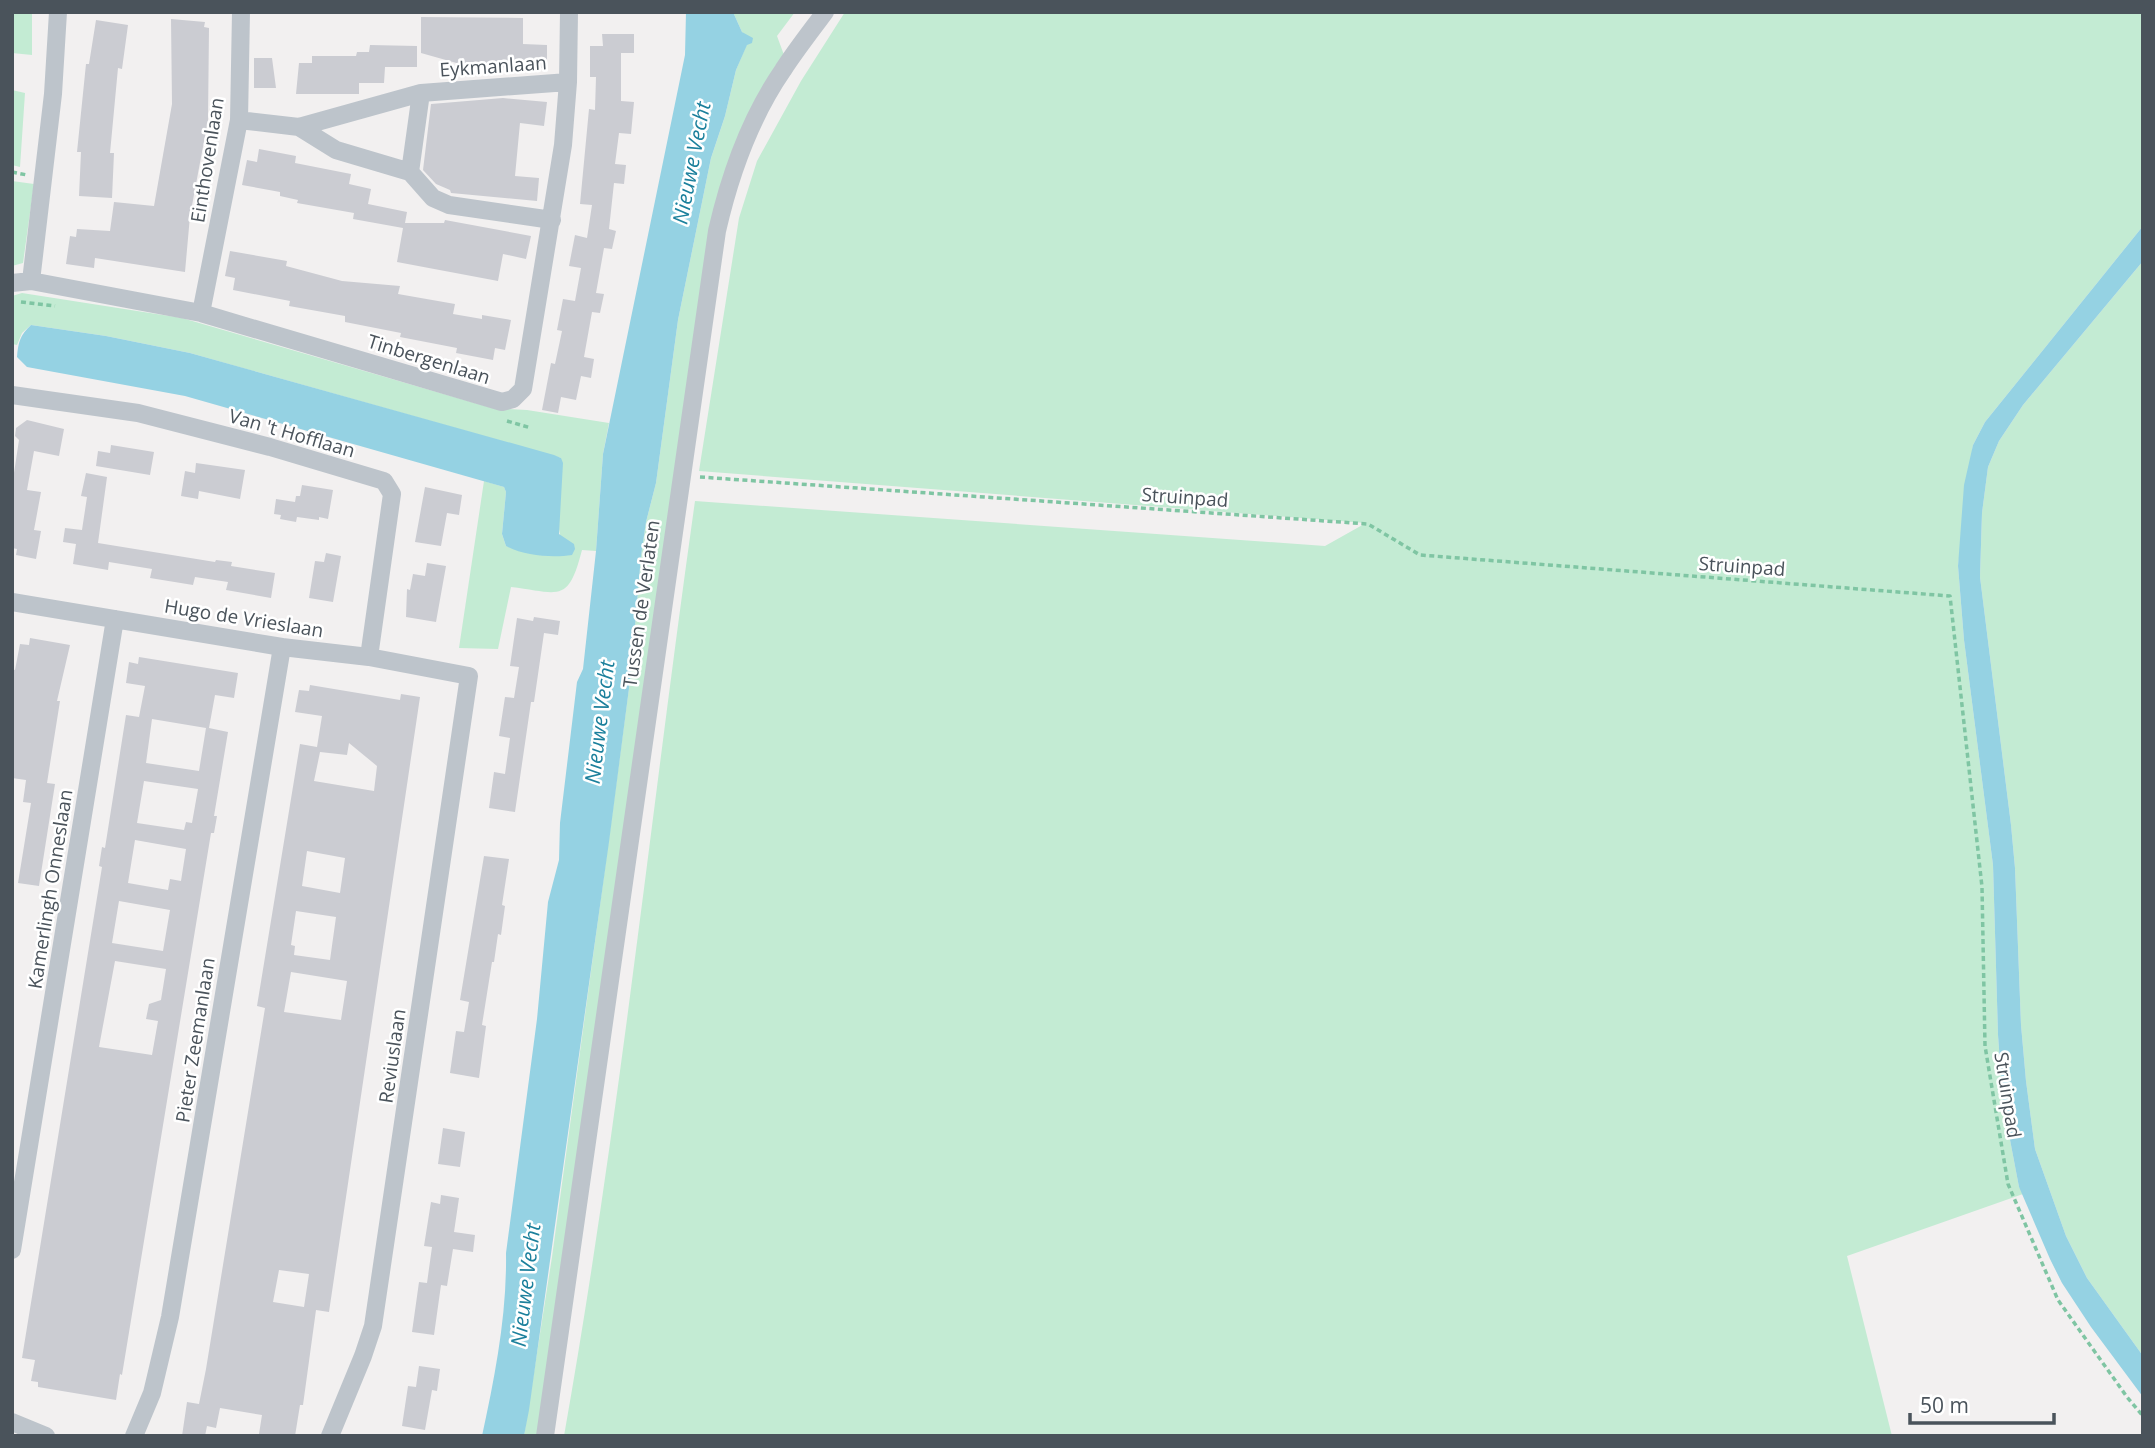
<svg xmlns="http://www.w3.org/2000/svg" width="2155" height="1448" font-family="'Open Sans',sans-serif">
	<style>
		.green { fill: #c3ebd3 }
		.water { fill: #95d2e3 }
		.building { fill: #cbccd2; fill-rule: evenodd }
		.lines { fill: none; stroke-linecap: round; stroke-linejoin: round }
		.path { stroke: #7fc5a3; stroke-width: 3.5; stroke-dasharray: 5 3.5; stroke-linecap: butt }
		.street { stroke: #bdc4cb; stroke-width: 18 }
		.labels { text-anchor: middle; stroke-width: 5; stroke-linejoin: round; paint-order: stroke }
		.street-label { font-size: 19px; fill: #4a535b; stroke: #fff }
		.water-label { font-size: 21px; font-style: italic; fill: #1c809c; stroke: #fff }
	</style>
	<rect width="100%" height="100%" fill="#f2f0f0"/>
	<path class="green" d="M12,12H32V55L12,53Z
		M733,12H795L777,36L784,55L732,157L538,1436H524L552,1257L603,883L631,673L641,556L646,522L656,483L678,320L711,158L725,116L736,70L747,44V37L742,32Z
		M845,12H2143V226L1985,422L1973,445L1958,566L1964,640L1993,865L1998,1035L2003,1103L2019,1187L2023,1194L1847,1256L1892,1436H564C619,1126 651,812 695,501L1325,546L1366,523L699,471L739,218L757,161L801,81Z
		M12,90L25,93L20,167L12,165Z
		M12,181L34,184L23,263L12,266Z
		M2143,261V1356L2087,1278L2066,1236L2035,1149L2026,1081L2021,1025L2015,868L2011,825L1980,577L1982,513L1988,467L1999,441L2023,405Z
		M22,293L182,318L492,408L527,410L609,423L603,454L596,551L582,550C568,604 560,593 511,587L498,649L459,648L484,481L504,487L506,492L502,534L506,546L539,555L564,556L558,524L561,458L190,353L106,336L31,325L22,333L17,345L12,344V296Z"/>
	<path class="water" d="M686,12H733L742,32L753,38L752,43L747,45L736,70L725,116L711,158L678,320L656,483L646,522L641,556L631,673L609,842L529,1410L524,1436H482C495,1376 507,1315 506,1253L537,1019L548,902L559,860L560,823L577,682L583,669L596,551L603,454L685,55Z
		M2143,226V261L2023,405L1999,441L1988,467L1982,513L1980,577L2011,825L2015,868L2021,1025L2026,1081L2035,1149L2066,1236L2087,1278L2143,1356V1397L2091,1327L2062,1283L2050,1259L2019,1187L2003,1103L1998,1035L1993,865L1964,640L1958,566L1964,485L1973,445L1985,422Z
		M31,325L106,336L190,353L554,455L561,458L563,463L559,534L574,544L575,549L572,555C553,558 524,556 506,546L502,534L506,492L504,487L185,396L27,367L17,357C18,343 20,335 31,325Z"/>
	<path class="building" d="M421,17L523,18V44L547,45V68L460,67V64L421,53Z
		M171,19L205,22L204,27L209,28L208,120L190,216L185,272L95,258L94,268L66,264L70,236L76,237L77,229L110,231L114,202L154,206L172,104Z
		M96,20L128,25L122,69L118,68L110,153H114L112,198L79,196L81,152H77L86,64H89Z
		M602,34H634V53H621V101L634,102L631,134L619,133L615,164L626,165L624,184L614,183L609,229L616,231L612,249L604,248L596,293L604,294L600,313L592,312L584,357L594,359L591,378L581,376L576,400L561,397L558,413L542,410L551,363L555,364L562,331L557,330L563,299L575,301L581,268L569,266L575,235L587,238L592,205L580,204L589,109L595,110L596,77H590V46H603Z
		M370,45L417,46V67H385L384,83H359V94H296L299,63H312V56H356L357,52H369Z
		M254,58H272L276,88H254Z
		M503,98L547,102L544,126L520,123L515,176L539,178L537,201L451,193L450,190L436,184L423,170L431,104Z
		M259,149L296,156L295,163L351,174L349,184L371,189L368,204L407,212L405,223H444L445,220L531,236L526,259L503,254L498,281L397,262L403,228L353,219L354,213L297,203L298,200L280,196V192L242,185L247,160L257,162Z
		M230,251L287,261L286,266L342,281L400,286L398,294L455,304L453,314L482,319V315L511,320L505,350L495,348L493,360L456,353L457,348L400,337L401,333L345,322V316L289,306L290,301L233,290L235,278L225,276Z
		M27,420L64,429L59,456L34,451L27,490L41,492L34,530L41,531L36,559L16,555L17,549L12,548V486L19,440L15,436L16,428Z
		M111,445L154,452L150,475L96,466L98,451L110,453Z
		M196,463L245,470L240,499L199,491L198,499L181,496L185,471L195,473Z
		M86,473L107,477L98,543L215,562L216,560L232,562L231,566L275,573L271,598L226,590L228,582L195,577L193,585L150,578L152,569L109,562L108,570L73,564L76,544L63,542L65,528L82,530L87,497L81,496Z
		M302,485L333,490L328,519L319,517V520L297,517L296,522L280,519L281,515L274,514L276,499L295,502L296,496H300Z
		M425,487L462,495L459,515L447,513L441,546L415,542Z
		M326,553L341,556L333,602L309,598L315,561L324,562Z
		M427,563L446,566L436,622L406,617L407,589L410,590L413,574L425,576Z
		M534,617L560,621L558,635L544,633L534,702H531L515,812L489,808L494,772L505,774L510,738L499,736L505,697L514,698L519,667L510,666L517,618L533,621Z
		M30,638L70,645L57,701H60L47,783L55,784L39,886L18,883L31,803L23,802L26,780L12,778V669L15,670L20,644L29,645Z
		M139,657L238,673L234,698L215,695L209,728L228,732L214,816H217L214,833H211L122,1375L120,1374L116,1400L38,1387V1382L31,1381L35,1360L22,1358L102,867L99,866L102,847L105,848L126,715L139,717L145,686L126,683L129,662L138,664ZM152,719L206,728L199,771L146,763ZM144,781L198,789L192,823L186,822L184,830L137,823ZM135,840L186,849L181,881L170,879L168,890L128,883ZM119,901L170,910L163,951L112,943ZM115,961L166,969L161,1000L149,1004L146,1019L158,1021L152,1055L99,1047Z
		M310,685L400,700L401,694L420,697L329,1312L316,1310L303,1405H300L295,1436L259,1434L262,1415L220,1408L216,1428L207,1426L205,1436H182L187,1402L199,1404L206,1369L265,1008L257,1006L300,744L317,747L322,716L295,712L299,690L309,691ZM349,743L377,766L374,791L314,781L320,752L347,755ZM307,851L345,858L340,893L302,886ZM296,911L336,917L330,960L294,955L295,946L291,945ZM291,972L347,981L341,1020L284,1012ZM279,1270L309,1274L304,1307L273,1302Z
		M484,856L509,859L502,905L505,906L501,935L498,934L494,962H492L482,1025L486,1026L479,1078L450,1073L456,1031L464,1032L469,1002L460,1000Z
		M443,1128L465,1132L460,1167L438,1164Z
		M441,1195L459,1198L454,1232L475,1235L473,1252L453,1249L447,1286L441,1285L434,1335L412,1332L419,1282L427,1283L432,1247L424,1246L431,1202L440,1204Z
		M419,1366L440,1369L437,1391L432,1390L425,1430L402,1426L408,1386L416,1387Z"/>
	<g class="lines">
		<path class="path" d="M12,172L27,175
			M21,302L55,306
			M507,421L531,428
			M700,477L1368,524L1420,555L1950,596L1982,887L1985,1046L2008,1184L2058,1300L2127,1397L2143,1416"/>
		<path class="street" d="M239,120L299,127L421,93L568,82
			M299,127L336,150L410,172L433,198L449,205L552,220
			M410,172L421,93
			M31,281L201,313L502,402L513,399L523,389L563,145L568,82L569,12
			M12,283L31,281L53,94L58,12
			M201,313L239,120L241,12
			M12,395L138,413L270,447L384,481L392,494L369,657
			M12,602L282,647L369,657L469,676L373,1326L363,1356L330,1436
			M12,1250L115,619
			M12,1422L46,1436
			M134,1436L152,1393L170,1317L282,647
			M545,1436L717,231C730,174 750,118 783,70C796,50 811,31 825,12"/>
	</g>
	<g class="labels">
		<g class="street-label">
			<text transform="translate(493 66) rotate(-4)" y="7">Eykmanlaan</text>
			<text transform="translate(207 160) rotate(-81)" y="7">Einthovenlaan</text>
			<text transform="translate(429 359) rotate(17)" y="7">Tinbergenlaan</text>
			<text transform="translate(292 433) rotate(16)" y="7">Van 't Hofflaan</text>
			<text transform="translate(1185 497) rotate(4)" y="7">Struinpad</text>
			<text transform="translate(1742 566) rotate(4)" y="7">Struinpad</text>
			<text transform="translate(641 604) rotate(-82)" y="7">Tussen de Verlaten</text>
			<text transform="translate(244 618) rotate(9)" y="7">Hugo de Vrieslaan</text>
			<text transform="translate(50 889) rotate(-81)" y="7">Kamerlingh Onneslaan</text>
			<text transform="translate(195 1040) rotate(-81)" y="7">Pieter Zeemanlaan</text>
			<text transform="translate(392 1056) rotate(-82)" y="7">Reviuslaan</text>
			<text transform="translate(2008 1095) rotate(81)" y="7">Struinpad</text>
		</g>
		<g class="water-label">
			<text transform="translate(692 163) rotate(-79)" y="7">Nieuwe Vecht</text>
			<text transform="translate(600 722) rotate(-83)" y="7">Nieuwe Vecht</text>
			<text transform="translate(526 1285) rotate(-83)" y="7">Nieuwe Vecht</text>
		</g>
	</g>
	<rect width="2155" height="1448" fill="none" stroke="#4a535b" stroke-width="28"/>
	<path d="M1910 1413v10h144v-10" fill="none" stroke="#4a535b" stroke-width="3.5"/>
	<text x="1920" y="1413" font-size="21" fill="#4a535b" stroke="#ffffff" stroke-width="5" paint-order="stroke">50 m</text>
</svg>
